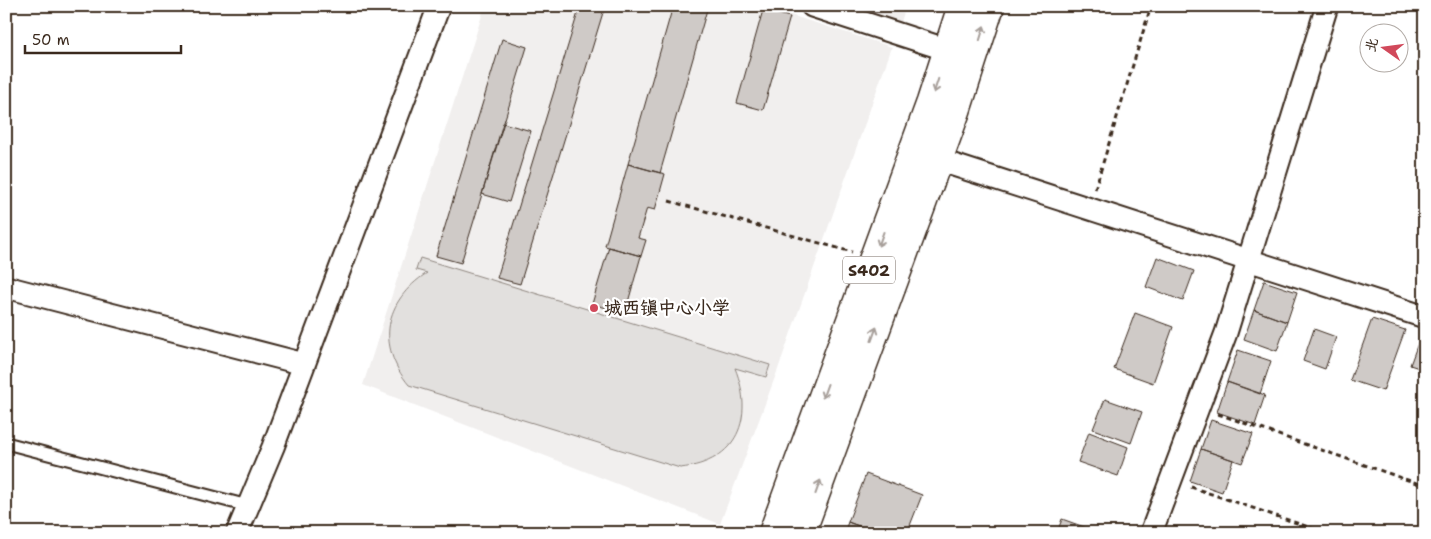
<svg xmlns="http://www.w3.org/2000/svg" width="1431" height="539" font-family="'Shantell Sans','LXGW WenKai TC',sans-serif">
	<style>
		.built { fill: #f1efee }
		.green { fill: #e2e0de; stroke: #8e857e }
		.building { fill: #cfcac7; stroke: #3b2a1e }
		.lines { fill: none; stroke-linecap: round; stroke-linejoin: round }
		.service-casing { stroke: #3b2a1e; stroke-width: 15 }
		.minor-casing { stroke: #3b2a1e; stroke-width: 25 }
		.primary-casing { stroke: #3b2a1e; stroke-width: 31 }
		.path { stroke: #3b2a1e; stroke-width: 3; stroke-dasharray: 5 4; stroke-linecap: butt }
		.service { stroke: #fff; stroke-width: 11 }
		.minor { stroke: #fff; stroke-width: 21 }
		.primary { stroke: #fff; stroke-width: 28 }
		.oneway { stroke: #a79f9a }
		.poi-dot { fill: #d1495b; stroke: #fff; stroke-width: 2 }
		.labels { text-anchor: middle; stroke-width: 4.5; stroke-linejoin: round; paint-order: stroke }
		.shield { fill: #fff; stroke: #766a62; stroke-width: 1 }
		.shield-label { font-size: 16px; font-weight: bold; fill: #3b2a1e }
		.poi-label { font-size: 18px; font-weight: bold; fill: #3b2a1e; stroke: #fff; text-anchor: start }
	</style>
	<rect width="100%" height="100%" fill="#fff"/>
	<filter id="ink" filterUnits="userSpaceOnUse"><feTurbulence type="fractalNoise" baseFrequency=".02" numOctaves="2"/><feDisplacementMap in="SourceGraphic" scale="10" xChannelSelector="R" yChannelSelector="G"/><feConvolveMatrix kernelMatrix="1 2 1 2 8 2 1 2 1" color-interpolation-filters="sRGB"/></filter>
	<g filter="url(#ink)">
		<path class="built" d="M485,6H762L892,47L777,372L720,524L363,385Z
			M851,6H906L901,22Z"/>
		<path class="green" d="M420,258L770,365L766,377L735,368C755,418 738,462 680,468L409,385C376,345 384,301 427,273L416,270Z"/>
		<path class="building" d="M580,6H605L520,284L497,278Z
			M673,6H708L660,173L628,164Z
			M763,10L790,17L763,110L737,103Z
			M502,39L527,47L461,263L436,256Z
			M503,123L531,131L509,202L482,194Z
			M628,164L665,174L655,210L647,208L638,238L646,240L641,256L605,246Z
			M609,247L641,256L625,313L592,304Z
			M1157,257L1194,271L1183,301L1146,287Z
			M1264,281L1297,292L1287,322L1254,310Z
			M1254,310L1287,322L1277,351L1244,339Z
			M1135,313L1173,327L1153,383L1114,369Z
			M1372,319L1405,330L1383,391L1350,380Z
			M1314,329L1336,337L1325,369L1303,361Z
			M1421,335L1425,336V370L1410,365Z
			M1238,350L1271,361L1260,394L1227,382Z
			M1227,382L1265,395L1255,425L1217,412Z
			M1105,399L1142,412L1131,443L1093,429Z
			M1211,420L1253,434L1242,463L1201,449Z
			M1089,432L1128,447L1118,476L1078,462Z
			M1201,449L1233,460L1222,492L1190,481Z
			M866,474L922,495L907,533H877L848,522Z
			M1062,519L1098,532L1097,533H1057Z
			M848,522L877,533H844Z"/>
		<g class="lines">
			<defs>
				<path id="service" d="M6,443L248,506"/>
				<path id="minor" d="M812,6L948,50
					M938,160L1425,317
					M6,287L304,364
					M237,533L273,447L439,6
					M1151,533L1226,333L1327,6"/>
				<path id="primary" d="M773,533L931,102L962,6
					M801,533L956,111L990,6"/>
			</defs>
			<use href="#service" class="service-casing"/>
			<use href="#minor" class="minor-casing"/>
			<use href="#primary" class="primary-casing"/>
			<path class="path" d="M1095,189L1151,6
				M669,201L852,252
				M1218,414L1425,486
				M1191,487L1326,533"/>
			<use href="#service" class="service"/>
			<use href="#minor" class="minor"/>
			<use href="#primary" class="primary"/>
		</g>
		<defs><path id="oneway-shaft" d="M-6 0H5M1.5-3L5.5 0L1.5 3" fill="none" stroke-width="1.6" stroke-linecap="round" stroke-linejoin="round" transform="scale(1.25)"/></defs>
		<g class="oneway">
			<use href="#oneway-shaft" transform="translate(982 33) rotate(-73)"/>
			<use href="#oneway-shaft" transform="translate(936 86) rotate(108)"/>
			<use href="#oneway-shaft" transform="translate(881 239) rotate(110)"/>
			<use href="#oneway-shaft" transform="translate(874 334) rotate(-70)"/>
			<use href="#oneway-shaft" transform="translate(825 391) rotate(110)"/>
			<use href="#oneway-shaft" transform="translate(818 487) rotate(-70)"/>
		</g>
	</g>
	<circle class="poi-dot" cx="594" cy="308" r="5"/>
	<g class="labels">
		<rect class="shield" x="843" y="256.5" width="52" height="27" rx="4"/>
		<g class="shield-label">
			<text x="869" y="276">S402</text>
		</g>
		<g class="poi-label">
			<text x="604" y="314">城西镇中心小学</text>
		</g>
	</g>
	<rect width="1431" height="539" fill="none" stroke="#fff" stroke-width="25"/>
	<rect x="12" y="12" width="1406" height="514" fill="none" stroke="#3b2a1e" stroke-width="2" filter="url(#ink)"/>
	<g transform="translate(1384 48) rotate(284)"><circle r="24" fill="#ffffff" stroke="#b1aaa5"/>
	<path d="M0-4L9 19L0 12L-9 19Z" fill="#d1495b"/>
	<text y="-8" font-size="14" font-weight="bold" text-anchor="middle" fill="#3b2a1e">北</text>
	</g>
	<path d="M25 45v8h156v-8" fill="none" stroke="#3b2a1e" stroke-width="2.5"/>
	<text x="32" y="45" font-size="15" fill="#3b2a1e" stroke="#ffffff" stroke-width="4" paint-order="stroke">50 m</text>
</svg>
